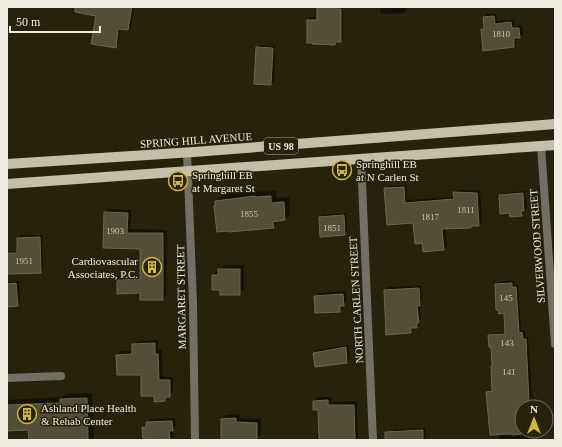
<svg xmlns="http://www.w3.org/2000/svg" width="562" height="447" font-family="Georgia,serif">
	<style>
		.shadow { fill: #0007 }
		.building { fill: #524e37; stroke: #6c6750 }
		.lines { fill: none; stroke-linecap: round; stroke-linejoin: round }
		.minor { stroke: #727065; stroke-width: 8 }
		.primary { stroke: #c3bfa9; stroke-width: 10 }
		.labels { text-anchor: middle; stroke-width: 3; stroke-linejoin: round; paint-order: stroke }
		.number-label { font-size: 9px; fill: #c8c4b5 }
		.shield { fill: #26220c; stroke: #b3afa0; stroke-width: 1 }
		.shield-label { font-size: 10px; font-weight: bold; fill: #efecdf }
		.street-label { font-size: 11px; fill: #efecdf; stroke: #26220c }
		.poi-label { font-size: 11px; fill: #efecdf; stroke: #26220c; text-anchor: start }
	</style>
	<rect width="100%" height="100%" fill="#26220c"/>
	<path class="shadow" d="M88,7H134L131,27L128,29L120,28L118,44L115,47L97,15Z
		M318,7H343V38L341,41H337L334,44L308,20L311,17H318Z
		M380,7H407V10L405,13L381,14Z
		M487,14H496L497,21L514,20V26L522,25L523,34L520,37H516V44L514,46L482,30L485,27L484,17Z
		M260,45L275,46L274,81L271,84L257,48Z
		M406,185L407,200L455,197L454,193L457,190H480L482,222L479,225H472L470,227L445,228L447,246L444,249L423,242L414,222L386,189L388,186Z
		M260,191V192L276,191L277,198L289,197L290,214L285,219L279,221L273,227L216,205V201L222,195Z
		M525,191L527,208L521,215L500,195L503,193Z
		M109,209L131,210L130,229L167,230L166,295L163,299L141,292L118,293V280L121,276H141V248L105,213Z
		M346,213L347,231L344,234L320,217L323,215Z
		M20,235H42L43,269L41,272L7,254L10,251H18V238Z
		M224,265H244V289L240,294L220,289L213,275L217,271H219Z
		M514,280L515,285H518L521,330H525V337H528L532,397L530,399L532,407H522V431H534L535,440H499V434L487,392L490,389H493L492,366L493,365L492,346L489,335L492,333L506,332L504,311L496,284L498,282Z
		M19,281L20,303L17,305L7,306V282Z
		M421,286L422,302L420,304L421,319L420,321V325L417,327H413V330L411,332L385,290L388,287Z
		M346,291V302L342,305L343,308L340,311L315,296L318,293Z
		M158,340V350H162L163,377H173V392L164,400L155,395L142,374L117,355L121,351H133V345L137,341Z
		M348,345L350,359L347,362L314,353L317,350Z
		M92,393L94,440H30L29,429L7,430V400L63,397L67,394Z
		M318,397H331L332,402L357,401L358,440H317V436L320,433L319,409L314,401Z
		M240,414V418L261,419V434L257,438L222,440V419L226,415Z
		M175,418L176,426L173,429V440H144L143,427L150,419Z
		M425,428L426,440H392V432L395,429Z"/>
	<path class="building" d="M75,7H132L128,30L118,29L116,48L91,44L96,16L75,12Z
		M317,7H335V9H341V42H335V45L312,44L313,43H307V20H317Z
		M494,16L495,24L511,22L512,28H519L520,38H514V47L483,51L481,29H484L483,17Z
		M256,47L273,48L271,85L254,84Z
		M404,187L405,203L454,199L453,192L477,193L479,226H471V228L442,229L444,250L423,252L422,243L415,244L413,223L387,225L384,188Z
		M523,193L524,211H521L522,216L510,217L509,213L500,214L499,195Z
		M255,196V197L271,196V203L284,202L285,220L273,222L274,228L229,232L228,231L217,232L214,206H215V201Z
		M104,212L128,213L127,233H163V300H140V293L117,294V280L140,279V249L103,248Z
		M344,215L345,235L320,237L319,217Z
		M40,237L41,273L7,274V253H17V238Z
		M218,269H240V295H220V290H212V275H218Z
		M16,283L18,306L7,307V284Z
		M512,283V287H516L519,333L522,332L523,339H526L529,401H528L529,407H522V434L512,435L511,434L490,435L486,392L492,391L491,366H492L491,347H489L488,335L505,334L504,313L499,314L498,310H496L495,284Z
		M419,288L420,306H417L419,323H417V328H411V333L386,335L384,290Z
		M343,294L344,306H340V312L315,313L314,296Z
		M155,343V354H158L159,380H170V397H165V401L154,402V396H141V375H117L116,355L132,354V344Z
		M346,347L347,363L315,367L313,353Z
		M87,398L88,440H29L28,430L7,431V405L60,403V399Z
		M328,400V405H354L355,440H319L318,410H313V401Z
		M236,418V422L257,423V440H221V419Z
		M172,421L173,431H169L170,439L147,440V438H143L142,427H146V422Z
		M423,430V440H385V432Z"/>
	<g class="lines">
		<path class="minor" d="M541,146L555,344
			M187,153L193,303L195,440
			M361,159L373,440
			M7,378L61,376"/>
		<path class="primary" d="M7,164L194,152L555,124
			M7,184L555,145"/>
	</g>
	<defs>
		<symbol id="bus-ring" viewBox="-11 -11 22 22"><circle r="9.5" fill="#26220c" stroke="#d0b736" stroke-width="1.5"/><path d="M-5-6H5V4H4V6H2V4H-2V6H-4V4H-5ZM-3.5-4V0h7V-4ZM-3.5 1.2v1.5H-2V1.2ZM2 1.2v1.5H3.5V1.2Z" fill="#d0b736"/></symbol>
		<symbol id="building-ring" viewBox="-11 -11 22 22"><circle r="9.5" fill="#26220c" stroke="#d0b736" stroke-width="1.5"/><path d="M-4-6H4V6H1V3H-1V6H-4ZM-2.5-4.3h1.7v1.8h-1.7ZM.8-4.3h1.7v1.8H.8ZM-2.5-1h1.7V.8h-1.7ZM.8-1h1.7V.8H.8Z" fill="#d0b736"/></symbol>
	</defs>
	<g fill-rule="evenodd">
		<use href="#bus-ring" x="331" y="159" width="22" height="22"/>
		<use href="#bus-ring" x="167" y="170" width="22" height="22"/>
		<use href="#building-ring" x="141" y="256" width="22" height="22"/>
		<use href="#building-ring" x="16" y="403" width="22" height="22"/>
	</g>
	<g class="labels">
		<g class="number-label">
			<text x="501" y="37">1810</text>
			<text x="466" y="213">1811</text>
			<text x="249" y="217">1855</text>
			<text x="430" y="220">1817</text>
			<text x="332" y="231">1851</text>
			<text x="115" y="234">1903</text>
			<text x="24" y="264">1951</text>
			<text x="506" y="301">145</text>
			<text x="507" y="346">143</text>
			<text x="509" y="375">141</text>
		</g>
		<rect class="shield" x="264" y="138" width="34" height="16" rx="3"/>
		<g class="shield-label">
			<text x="281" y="150">US 98</text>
		</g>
		<g class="street-label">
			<text transform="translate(196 140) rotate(-4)" y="4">SPRING HILL AVENUE</text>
			<text transform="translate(537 246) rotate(-94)" y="4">SILVERWOOD STREET</text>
			<text transform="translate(181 297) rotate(-91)" y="4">MARGARET STREET</text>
			<text transform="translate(356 300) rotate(-93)" y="4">NORTH CARLEN STREET</text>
		</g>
		<g class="poi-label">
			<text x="356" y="168">Springhill EB<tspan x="356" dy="13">at N Carlen St</tspan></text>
			<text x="192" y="179">Springhill EB<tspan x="192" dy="13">at Margaret St</tspan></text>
			<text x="138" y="265" text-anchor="end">Cardiovascular<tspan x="138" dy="13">Associates, P.C.</tspan></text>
			<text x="41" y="412">Ashland Place Health<tspan x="41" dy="13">&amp; Rehab Center</tspan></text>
		</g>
	</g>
	<rect width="562" height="447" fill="none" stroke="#efecdf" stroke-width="16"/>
	<g transform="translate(534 419)"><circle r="19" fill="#26220c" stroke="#767360"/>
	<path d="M0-3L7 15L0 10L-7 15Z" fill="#d0b736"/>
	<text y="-6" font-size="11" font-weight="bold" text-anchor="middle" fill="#efecdf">N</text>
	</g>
	<path d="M10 26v6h90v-6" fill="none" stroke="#efecdf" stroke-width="2"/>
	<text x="16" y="26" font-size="12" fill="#efecdf" stroke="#26220c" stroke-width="3" paint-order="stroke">50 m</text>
</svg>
